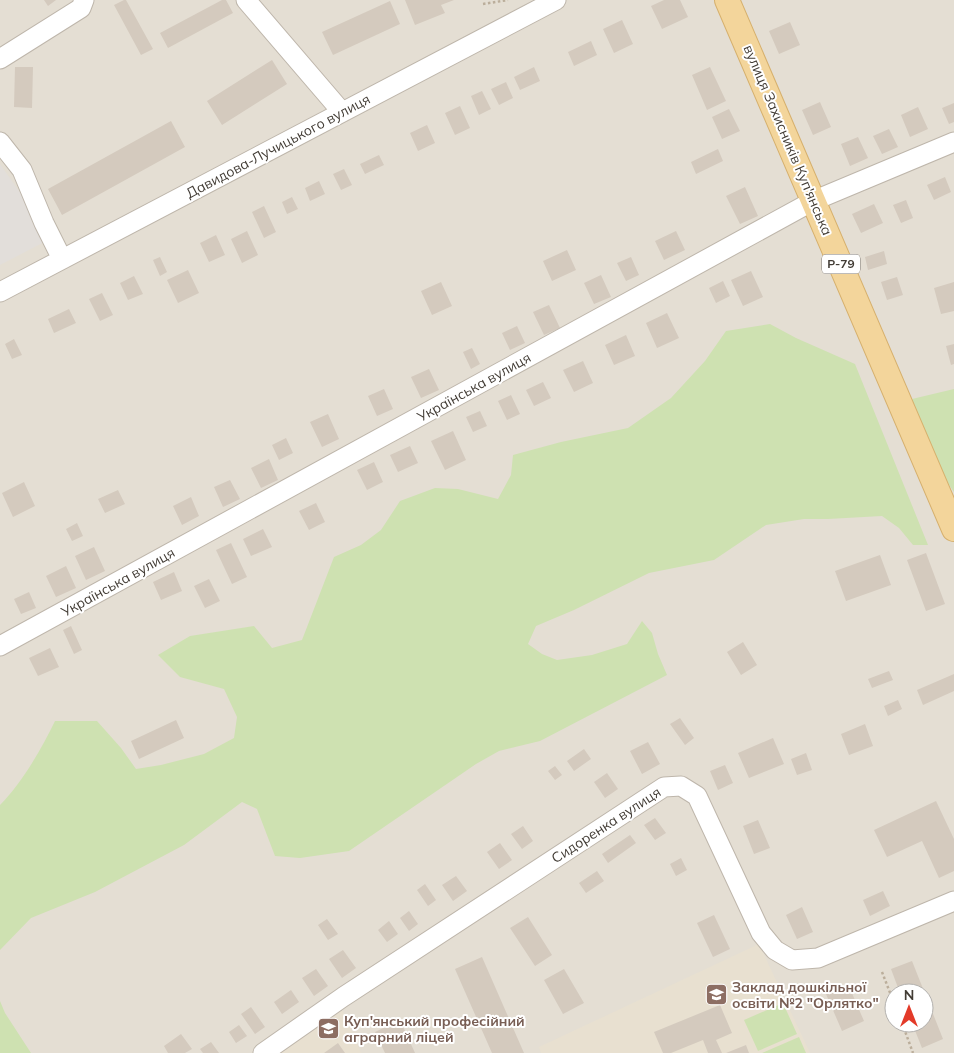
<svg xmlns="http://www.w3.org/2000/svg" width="954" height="1053" font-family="Mulish,sans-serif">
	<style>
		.residential { fill: #e4ded3; fill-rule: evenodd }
		.industrial { fill: #e2deda }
		.education { fill: #e8e0d0 }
		.green { fill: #cee1b1 }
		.building { fill: #d4cabe }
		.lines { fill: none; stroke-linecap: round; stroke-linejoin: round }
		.minor-casing { stroke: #beb6ab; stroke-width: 21 }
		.major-casing { stroke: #d6b06d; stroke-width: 26 }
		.path { stroke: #bbae9b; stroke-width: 2.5; stroke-dasharray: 2.5 2.5; stroke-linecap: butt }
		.minor { stroke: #fff; stroke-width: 19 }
		.major { stroke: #f3d59b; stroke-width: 24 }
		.labels { text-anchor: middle; stroke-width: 4; stroke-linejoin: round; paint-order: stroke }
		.shield { fill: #fff; stroke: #7b7672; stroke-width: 1 }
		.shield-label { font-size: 12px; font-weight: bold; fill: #423c35 }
		.street-label { font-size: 14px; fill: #423c35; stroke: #fff }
		.education-label { font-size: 14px; font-weight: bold; fill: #785e54; stroke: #fff; text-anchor: start }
	</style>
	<rect width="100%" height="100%" fill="#f0ece5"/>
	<path class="residential" d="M0,0H954V1053H0ZM894,993H924V1023H894Z"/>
	<path class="industrial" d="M0,164L52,238L0,265Z"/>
	<path class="education" d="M759,944L810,1053H541L539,1047Z
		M340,1005L361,1053H272Z"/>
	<path class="green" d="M770,324L796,338L855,364L928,545H913L899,528L882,516L828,519H804L766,525L714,560L649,573L574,610L536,626L528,644L542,654L557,660L592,655L627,644L642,621L652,633L658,654L667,675L540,741L499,751L476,764L349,851L300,858L275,856L257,809L242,802L184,845L95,892L31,918L0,950V805C22,783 42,748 55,721H97L121,748L136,769L161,765L204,754L234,738L237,717L224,689L180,677L158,655L190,636L254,626L272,648L302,640L334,557L361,545L381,530L400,501L435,488L458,489L498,499L511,475L513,455L561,442L628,428L671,398L705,361L726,331Z
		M954,389V492L935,465L912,399Z
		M0,1001L5,1013L31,1053H0Z
		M783,1003L797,1034L758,1051L744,1020Z
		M799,1037L806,1053H762Z"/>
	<path class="building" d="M44,0H56L48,6Z
		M124,0H126L153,49L141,55L114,5Z
		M222,0H226L233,13L168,48L160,33Z
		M405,0H454L441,5L445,13L415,25Z
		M664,0H680L688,17L662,29L651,6Z
		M390,1L400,24L333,55L322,32Z
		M622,20L633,44L614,53L603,29Z
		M790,22L800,45L779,54L769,31Z
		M591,41L597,55L574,66L568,52Z
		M272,60L287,84L222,125L207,101Z
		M15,67H33L32,108L14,107Z
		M534,67L540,81L520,90L514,77Z
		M710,67L726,101L707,110L692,75Z
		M506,82L513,98L499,105L491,89Z
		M482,91L491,109L479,115L471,96Z
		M820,102L831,127L813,135L802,110Z
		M954,103V122L949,124L942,108Z
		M460,106L470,128L455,135L445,113Z
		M918,107L928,129L910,137L901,115Z
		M729,109L740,131L722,139L712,117Z
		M171,121L185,147L62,215L48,189Z
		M427,125L435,143L418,151L410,133Z
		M889,129L898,147L882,154L873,136Z
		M858,137L868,158L850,166L841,144Z
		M718,149L723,161L696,174L691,162Z
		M379,155L384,165L365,174L360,164Z
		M344,169L352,185L341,190L333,174Z
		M945,177L951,192L934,200L927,185Z
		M319,181L325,194L310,201L305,188Z
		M745,187L758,216L740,224L726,196Z
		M292,197L298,209L287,214L282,202Z
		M906,200L913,218L901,223L893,205Z
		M874,204L883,223L861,233L852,214Z
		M264,206L276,232L264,238L252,212Z
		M247,231L258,255L242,263L231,239Z
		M676,231L685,250L664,260L655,241Z
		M216,235L225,255L209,262L200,243Z
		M567,250L576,270L552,281L543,261Z
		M884,251L887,264L868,270L865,257Z
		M160,257L167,272L160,276L153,260Z
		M631,257L639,275L626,281L617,263Z
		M188,270L199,293L178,303L167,280Z
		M751,271L763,297L743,306L731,280Z
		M601,275L611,297L594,304L584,283Z
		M134,276L143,294L128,300L120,283Z
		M897,277L903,295L887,300L881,282Z
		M723,281L730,296L716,303L709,288Z
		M441,282L452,306L432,315L421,291Z
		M954,282V311L941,314L934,288Z
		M102,293L113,315L100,321L89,299Z
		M549,305L560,328L544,335L533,312Z
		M69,309L76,323L54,333L48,319Z
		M667,313L679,338L657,348L646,323Z
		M517,326L525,343L510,350L502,333Z
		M626,335L635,356L614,365L605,345Z
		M14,339L22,355L12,359L5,344Z
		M954,344V364L951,365L946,346Z
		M472,348L480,364L471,369L463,352Z
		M583,361L593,383L574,392L563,370Z
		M429,369L439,390L421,398L411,377Z
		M543,382L551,398L534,406L526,390Z
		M384,389L393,409L377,416L368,396Z
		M511,395L520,414L507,420L498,401Z
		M480,411L487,426L473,432L466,417Z
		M328,414L339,439L322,447L310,422Z
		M453,431L466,460L445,470L431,441Z
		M286,438L293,453L279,460L272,445Z
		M410,446L418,463L398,472L390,455Z
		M269,459L278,480L261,488L251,468Z
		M374,462L383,482L367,490L357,470Z
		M230,480L240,499L223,507L214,487Z
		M24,482L35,506L13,517L2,493Z
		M118,490L125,504L105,513L98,499Z
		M191,497L199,516L182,525L173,506Z
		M316,503L325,522L309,530L299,511Z
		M77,523L83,536L72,541L66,529Z
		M263,529L272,547L251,556L243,539Z
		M231,543L247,577L232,584L216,550Z
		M94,547L105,571L86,580L75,556Z
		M926,553L945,604L926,611L907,560Z
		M880,555L891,585L846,601L835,571Z
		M66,566L76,588L56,597L46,576Z
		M174,572L182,591L161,600L153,582Z
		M209,579L220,601L205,608L194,586Z
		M29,592L36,608L21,614L14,599Z
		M71,626L82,650L74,654L63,630Z
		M743,642L757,665L741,675L727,652Z
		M50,648L59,667L38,676L29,658Z
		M889,671L893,680L872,688L868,679Z
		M954,674V691L923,705L917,690Z
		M898,700L902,709L888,716L884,706Z
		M680,718L694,738L685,745L670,724Z
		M176,720L184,738L139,759L131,741Z
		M865,724L873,746L849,755L841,734Z
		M773,738L784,764L749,778L738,753Z
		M648,742L660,764L642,774L630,751Z
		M584,749L591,759L574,771L567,761Z
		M806,753L812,770L797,775L791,759Z
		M725,765L733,783L718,790L710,771Z
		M555,766L562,775L555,780L548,771Z
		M607,773L618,789L605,798L594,782Z
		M936,801L954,839V871L939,878L922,841L887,857L874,830Z
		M655,818L666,833L655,840L644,825Z
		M758,820L770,848L754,854L743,826Z
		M523,826L533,841L522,849L511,834Z
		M630,835L636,843L608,863L602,854Z
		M500,843L512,860L499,869L487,852Z
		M681,858L687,870L676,876L670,864Z
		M597,871L604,881L586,893L579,883Z
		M456,876L467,891L453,901L442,885Z
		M425,884L436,900L428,906L417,890Z
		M883,891L890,906L870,916L863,900Z
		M802,907L813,932L797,939L786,915Z
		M409,911L418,924L409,931L400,918Z
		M714,915L730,949L713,957L697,923Z
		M528,917L552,955L535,966L510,928Z
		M327,919L338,934L328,940L318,925Z
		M389,921L398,934L387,942L378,930Z
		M343,950L356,968L342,978L329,959Z
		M482,957L524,1053H492L462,985L455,969Z
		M912,961L943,1039L922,1048L912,1023H924V993H900L891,969Z
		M316,969L328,986L314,996L302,978Z
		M564,969L584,1003L563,1014L544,980Z
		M848,984L864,1021L842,1031L826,994Z
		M291,990L299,1002L282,1014L274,1002Z
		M720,1005L732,1033L716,1040L722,1053H708L703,1040L671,1053H663L654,1032Z
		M251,1007L265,1027L255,1034L241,1014Z
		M400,1020L415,1053H385L375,1032Z
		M239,1025L247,1036L236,1043L229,1032Z
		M181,1034L192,1049L185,1053H168L164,1046Z
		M211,1042L219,1053H203L200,1049Z
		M338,1043L345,1053H324Z
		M746,1045L749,1053H726Z"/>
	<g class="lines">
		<defs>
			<path id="minor" d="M246,0L342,112
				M0,59L81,8L84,0
				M0,142L22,170L44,223L62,259
				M0,292L556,0
				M0,646L813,201L954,142
				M263,1053L343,997L664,787L681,786L697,796L761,933L775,950L792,960L818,958L954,901"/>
			<path id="major" d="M727,0L954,529"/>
		</defs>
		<use href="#minor" class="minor-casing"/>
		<use href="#major" class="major-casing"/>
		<path class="path" d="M483,4L508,0
			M882,972L894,1003
			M902,1023L913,1053"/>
		<use href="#minor" class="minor"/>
		<use href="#major" class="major"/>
	</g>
	<defs>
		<symbol id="school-square" viewBox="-11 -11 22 22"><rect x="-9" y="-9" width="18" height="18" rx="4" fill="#8d6e63" stroke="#fff"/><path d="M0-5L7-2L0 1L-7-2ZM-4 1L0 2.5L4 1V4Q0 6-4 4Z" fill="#fff"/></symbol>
		<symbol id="university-square" viewBox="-11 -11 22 22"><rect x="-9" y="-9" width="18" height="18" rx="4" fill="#8d6e63" stroke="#fff"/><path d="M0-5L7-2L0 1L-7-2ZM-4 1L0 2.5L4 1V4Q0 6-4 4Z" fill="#fff"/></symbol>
	</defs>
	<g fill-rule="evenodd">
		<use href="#school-square" x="704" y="982" width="25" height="25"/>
		<use href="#university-square" x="316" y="1016" width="25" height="25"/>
	</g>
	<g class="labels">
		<rect class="shield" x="822" y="254.5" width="38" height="19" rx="4"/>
		<g class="shield-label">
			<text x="841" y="268">Р-79</text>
		</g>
		<g class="street-label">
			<text transform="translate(788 140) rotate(67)" y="5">вулиця Захисників Куп'янська</text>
			<text transform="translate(278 146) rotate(-28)" y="5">Давидова-Лучицького вулиця</text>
			<text transform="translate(474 387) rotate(-29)" y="5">Українська вулиця</text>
			<text transform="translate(118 582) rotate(-29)" y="5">Українська вулиця</text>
			<text transform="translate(606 825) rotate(-33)" y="5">Сидоренка вулиця</text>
		</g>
		<g class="education-label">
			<text x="732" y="992">Заклад дошкільної<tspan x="732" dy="16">освіти №2 "Орлятко"</tspan></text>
			<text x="344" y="1026">Куп'янський професійний<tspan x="344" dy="16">аграрний ліцей</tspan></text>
		</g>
	</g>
	<g transform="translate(909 1008)"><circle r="24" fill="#ffffff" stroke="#b3b1ae"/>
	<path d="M0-4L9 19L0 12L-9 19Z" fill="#e33a29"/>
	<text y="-8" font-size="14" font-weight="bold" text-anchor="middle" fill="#423c35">N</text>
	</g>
</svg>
